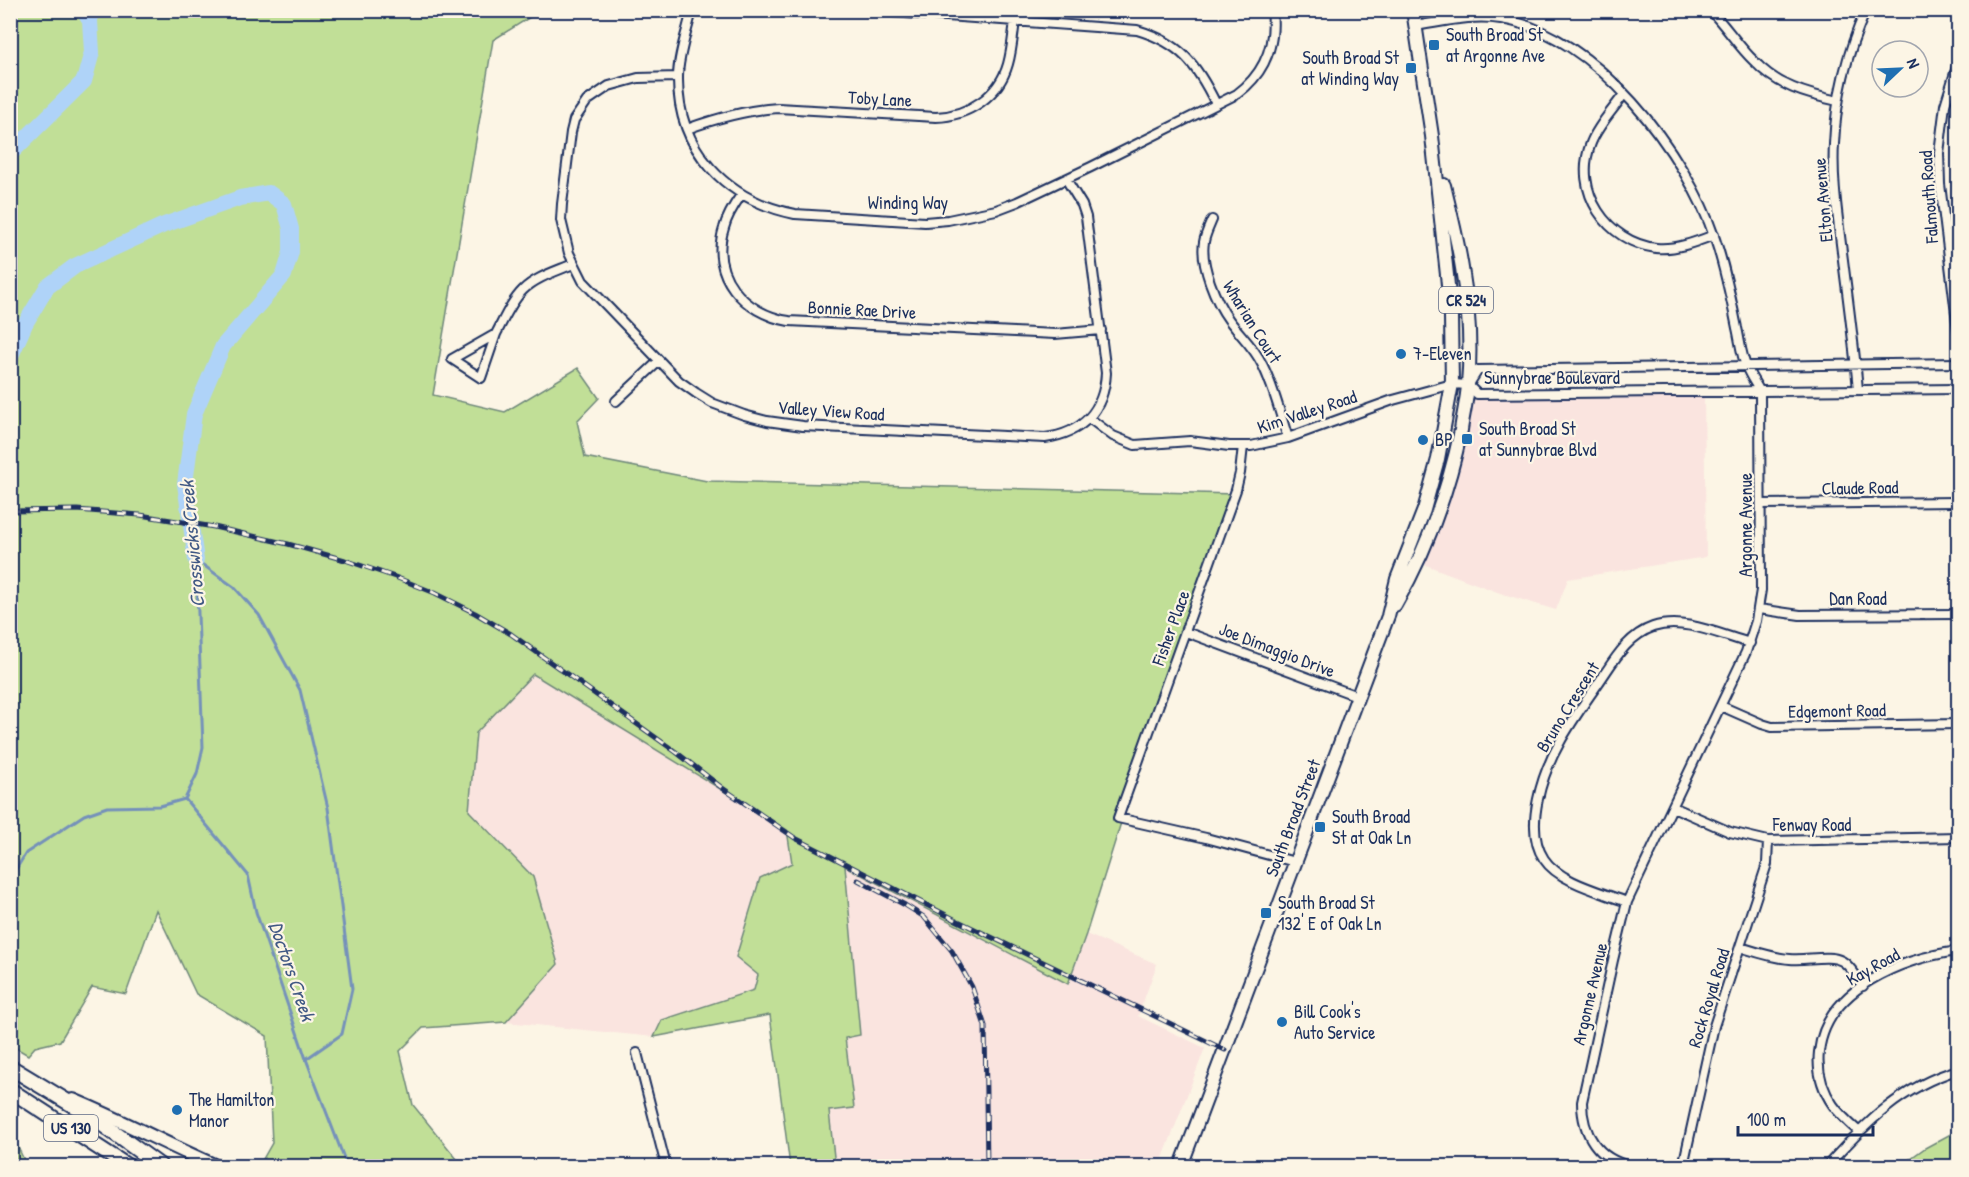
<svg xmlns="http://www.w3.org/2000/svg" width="1969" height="1177" font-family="'Patrick Hand',sans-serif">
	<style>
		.built { fill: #fae4df }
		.green { fill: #c1df97; stroke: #6e877a; stroke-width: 1.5 }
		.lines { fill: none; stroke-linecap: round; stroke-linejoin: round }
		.stream { stroke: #7491ba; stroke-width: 3 }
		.river { stroke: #afd3f8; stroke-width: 16 }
		.street-casing { stroke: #1b2f5e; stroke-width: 12 }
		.primary-casing { stroke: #1b2f5e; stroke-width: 16 }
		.highway-casing { stroke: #1b2f5e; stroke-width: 18 }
		.street { stroke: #fcf5e5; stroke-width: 8 }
		.primary { stroke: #fcf5e5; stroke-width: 12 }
		.highway { stroke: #fcf5e5; stroke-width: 14 }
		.rail-casing { stroke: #1b2f5e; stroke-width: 5 }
		.rail { stroke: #fcf5e5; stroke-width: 3; stroke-dasharray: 9; stroke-linecap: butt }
		.poi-dot { fill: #1f6fb2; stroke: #fcf5e5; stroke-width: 2 }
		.labels { text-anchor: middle; stroke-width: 4.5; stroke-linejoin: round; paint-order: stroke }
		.shield { fill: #fcf5e5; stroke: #5e6a86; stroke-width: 1.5 }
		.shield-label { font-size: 16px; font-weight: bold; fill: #1b2f5e }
		.poi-label { font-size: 18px; fill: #1b2f5e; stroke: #fcf5e5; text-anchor: start }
		.street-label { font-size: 18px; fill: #1b2f5e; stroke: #fcf5e5 }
		.water-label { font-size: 20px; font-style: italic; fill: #405884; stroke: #fcf5e5 }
	</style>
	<rect width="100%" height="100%" fill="#fcf5e5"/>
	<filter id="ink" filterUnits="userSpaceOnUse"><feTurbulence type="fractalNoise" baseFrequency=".0167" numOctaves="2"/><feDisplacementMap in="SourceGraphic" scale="12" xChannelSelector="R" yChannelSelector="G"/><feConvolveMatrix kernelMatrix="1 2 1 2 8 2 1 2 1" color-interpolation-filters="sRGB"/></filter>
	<g filter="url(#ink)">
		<path class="built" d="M1468,385L1477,394L1704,392L1706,557L1568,579L1556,610L1500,593L1418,562L1430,536Z
			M533,674L787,830L792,863L754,990L663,1020L654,1037L506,1022L558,964L469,811L476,733Z
			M845,865L1068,983L1086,934L1157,964L1138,1016L1205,1048L1160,1166H835L829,1111L854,1108L845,1038L859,1035Z"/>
		<path class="green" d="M10,11H540L493,40L433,395L505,412L578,368L599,398L577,421L585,457L707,481L1236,494L1140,762L1086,934L1068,984L845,866L860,1035L845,1038L854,1108L829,1111L835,1166H790L770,1015L654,1037L662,1020L754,990L758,975L736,957L760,878L792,863L787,830L533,674L476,733L469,811L533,877L558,964L506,1022L423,1028L400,1051L413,1105L457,1159L456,1166H259L272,1143L267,1036L196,994L156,910L126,994L92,987L60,1041L35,1047L28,1055L11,1045Z
			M1958,1130V1166H1900L1925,1148Z
			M11,1133L27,1166H11Z"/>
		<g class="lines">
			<path class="stream" d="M196,560L234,587L259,615L300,690L328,808L352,989L342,1034L306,1059
				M185,799L248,875L256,912L306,1059L347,1166
				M10,879L26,853L84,815L107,807L160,806L185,799L197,774L203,747L196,560"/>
			<path class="river" d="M10,154L84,81L92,52L90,21L83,10
				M10,358L25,324L47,287L75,266L164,225L240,198L269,193L284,204L291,229V252L284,275L223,346L194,414L185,484L196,560"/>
			<defs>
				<path id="street" d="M692,10C687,32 678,56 678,77C677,150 726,200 795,214L925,222L948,220L996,210L1017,202L1091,167L1237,94C1265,73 1276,45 1272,10
					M864,10L1137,30C1181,43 1197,65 1216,104
					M1710,10C1726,26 1738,46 1754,61C1777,86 1806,94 1838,101
					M1272,13L1285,10
					M1414,26C1443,22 1472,14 1501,19C1595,33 1687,154 1715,239C1725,268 1731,298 1737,328C1740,340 1741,356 1747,368C1750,376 1756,384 1760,392L1761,590L1756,621L1746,652L1627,902L1613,960L1582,1102C1582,1134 1598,1159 1630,1166
					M1958,63L1945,105L1939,153L1940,184L1958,330
					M678,77L638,78L609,86L587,101L574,120L571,132L562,204L561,220L569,253L583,281L679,381L696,393L712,403L744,415L767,421L803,426L1045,438C1083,433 1104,410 1106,373L1086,217L1082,205L1066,179
					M1624,94C1613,110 1598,125 1591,143C1572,191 1607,242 1656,248C1675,250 1696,242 1714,235
					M687,129C717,118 745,110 778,108L936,117C968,116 999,96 1008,64C1012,50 1013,35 1015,21
					M741,195C734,205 727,216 724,228C709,275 744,314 789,321L1055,334L1101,330
					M1212,220C1209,227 1205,235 1204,242C1200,265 1216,302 1229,320C1240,335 1254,347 1262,364C1274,387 1280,414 1288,438
					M496,334L481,378L452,359Z
					M496,334C504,319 511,302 523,290C536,277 557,271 573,264
					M1469,384L1478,370L1958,363
					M1468,385L1477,394L1958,389
					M1858,390C1854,342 1847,293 1841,244C1837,211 1832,177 1834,144C1836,98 1847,52 1866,10
					M616,401L659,361
					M1089,418L1113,436L1135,445L1190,441L1229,446H1251L1288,438L1393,400L1452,384L1468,385
					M1243,446L1240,473L1236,490L1118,818L1206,838L1295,862
					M1761,504L1958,502
					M1759,609L1800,615L1958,614
					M1186,632L1357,696
					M1721,706L1762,724L1772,727L1958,724
					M1673,807L1730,832L1768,841L1958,837
					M1627,902C1601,892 1559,882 1544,859C1523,828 1543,772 1560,742C1571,722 1584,704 1597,685C1612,664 1626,636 1653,627C1684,617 1720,635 1750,643
					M1740,947C1756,952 1773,958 1790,959C1806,961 1828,954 1842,961C1851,966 1857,978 1863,986
					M637,1053L666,1166
					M1858,1131C1849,1123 1840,1115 1833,1105C1822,1089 1817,1070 1819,1052C1826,988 1903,958 1958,951
					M1683,1166L1714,1026L1767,864L1768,841
					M1827,1166C1865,1124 1902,1086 1958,1070"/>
				<path id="primary" d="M1395,605C1427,550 1448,492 1461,430C1463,415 1467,400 1468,385C1471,349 1469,310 1463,275C1459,245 1451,215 1444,185
					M73,1100C121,1120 168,1145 216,1166
					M1181,1166L1388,616L1397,579L1424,510L1438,459L1452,384L1451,317L1447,275L1432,136L1413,10"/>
				<path id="highway" d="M10,1067L91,1116L160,1166
					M10,1090L127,1166"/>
			</defs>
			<use href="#street" class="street-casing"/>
			<use href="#primary" class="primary-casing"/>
			<use href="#highway" class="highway-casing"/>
			<use href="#street" class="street"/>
			<use href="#primary" class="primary"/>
			<use href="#highway" class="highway"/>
			<defs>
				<path id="rail" d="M10,511L77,510L140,515L214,527L288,544L345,560L395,577L435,593L475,613L511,634L676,752L721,787L795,838L958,921L1225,1050
					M858,880L905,905L924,917L952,951L972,987L985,1026L987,1166"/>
			</defs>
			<use href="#rail" class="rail-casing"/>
			<use href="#rail" class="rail"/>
		</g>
	</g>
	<g class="poi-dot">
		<rect x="1428" y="39" width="12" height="12" rx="3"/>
		<rect x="1405" y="62" width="12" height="12" rx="3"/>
		<circle cx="1401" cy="354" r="6"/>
		<rect x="1461" y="433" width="12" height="12" rx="3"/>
		<circle cx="1423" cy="440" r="6"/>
		<rect x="1314" y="821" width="12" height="12" rx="3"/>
		<rect x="1260" y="907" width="12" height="12" rx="3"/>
		<circle cx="1282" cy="1022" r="6"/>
		<circle cx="177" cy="1110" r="6"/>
	</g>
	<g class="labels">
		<g class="shield">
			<rect x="1439" y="287" width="54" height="26" rx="4.5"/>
			<rect x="44" y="1115" width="54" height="26" rx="4.5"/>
		</g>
		<g class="shield-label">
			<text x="1466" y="306">CR 524</text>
			<text x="71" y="1134">US 130</text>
		</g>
		<g class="poi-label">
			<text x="1446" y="41">South Broad St<tspan x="1446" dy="21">at Argonne Ave</tspan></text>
			<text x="1399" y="64" text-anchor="end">South Broad St<tspan x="1399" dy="21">at Winding Way</tspan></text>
			<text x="1413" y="360">7-Eleven</text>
			<text x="1479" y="435">South Broad St<tspan x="1479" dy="21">at Sunnybrae Blvd</tspan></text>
			<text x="1435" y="446">BP</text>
			<text x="1332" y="823">South Broad<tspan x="1332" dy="21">St at Oak Ln</tspan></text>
			<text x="1278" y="909">South Broad St<tspan x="1278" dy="21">132' E of Oak Ln</tspan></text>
			<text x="1294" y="1018">Bill Cook's<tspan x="1294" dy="21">Auto Service</tspan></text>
			<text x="189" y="1106">The Hamilton<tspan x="189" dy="21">Manor</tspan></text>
		</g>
		<g class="street-label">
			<text transform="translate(880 99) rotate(3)" y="6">Toby Lane</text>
			<text transform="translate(1929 197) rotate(-94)" y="6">Falmouth Road</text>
			<text transform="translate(1823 200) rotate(-95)" y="6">Elton Avenue</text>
			<text x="908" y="209">Winding Way</text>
			<text transform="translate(862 310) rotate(3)" y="6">Bonnie Rae Drive</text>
			<text transform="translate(1252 322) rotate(58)" y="6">Wharian Court</text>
			<text x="1552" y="384">Sunnybrae Boulevard</text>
			<text transform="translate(831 411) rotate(4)" y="6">Valley View Road</text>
			<text transform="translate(1307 412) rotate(-18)" y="6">Kim Valley Road</text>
			<text transform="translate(1860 488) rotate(-1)" y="6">Claude Road</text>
			<text transform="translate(1746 525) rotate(-90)" y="6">Argonne Avenue</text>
			<text x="1858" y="605">Dan Road</text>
			<text transform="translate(1171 628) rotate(-70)" y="6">Fisher Place</text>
			<text transform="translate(1277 650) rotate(21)" y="6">Joe Dimaggio Drive</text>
			<text transform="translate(1568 707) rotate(-58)" y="6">Bruno Crescent</text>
			<text transform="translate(1837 711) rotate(-1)" y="6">Edgemont Road</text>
			<text transform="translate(1293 818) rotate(-69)" y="6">South Broad Street</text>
			<text x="1812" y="831">Fenway Road</text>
			<text transform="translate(1873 967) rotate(-29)" y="6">Kay Road</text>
			<text transform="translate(1590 994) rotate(-77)" y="6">Argonne Avenue</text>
			<text transform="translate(1709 998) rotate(-73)" y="6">Rock Royal Road</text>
		</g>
		<g class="water-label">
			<text transform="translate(192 544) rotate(-95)" y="7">Crosswicks Creek</text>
			<text transform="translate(292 971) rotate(71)" y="7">Doctors Creek</text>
		</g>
	</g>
	<rect width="1969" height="1177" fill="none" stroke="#fcf5e5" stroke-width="36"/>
	<rect x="18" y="18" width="1933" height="1141" fill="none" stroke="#1b2f5e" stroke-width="2" filter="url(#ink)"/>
	<g transform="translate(1900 69) rotate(67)"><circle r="28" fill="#fcf5e5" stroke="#a2a6af" stroke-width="1.5"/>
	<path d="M0-4.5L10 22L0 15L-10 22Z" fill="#1f6fb2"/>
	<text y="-9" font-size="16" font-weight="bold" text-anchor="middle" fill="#1b2f5e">N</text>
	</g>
	<path d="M1738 1126v9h135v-9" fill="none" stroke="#1b2f5e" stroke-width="3"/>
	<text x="1747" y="1126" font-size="18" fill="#1b2f5e" stroke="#fcf5e5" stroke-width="4.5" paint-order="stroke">100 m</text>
</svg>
